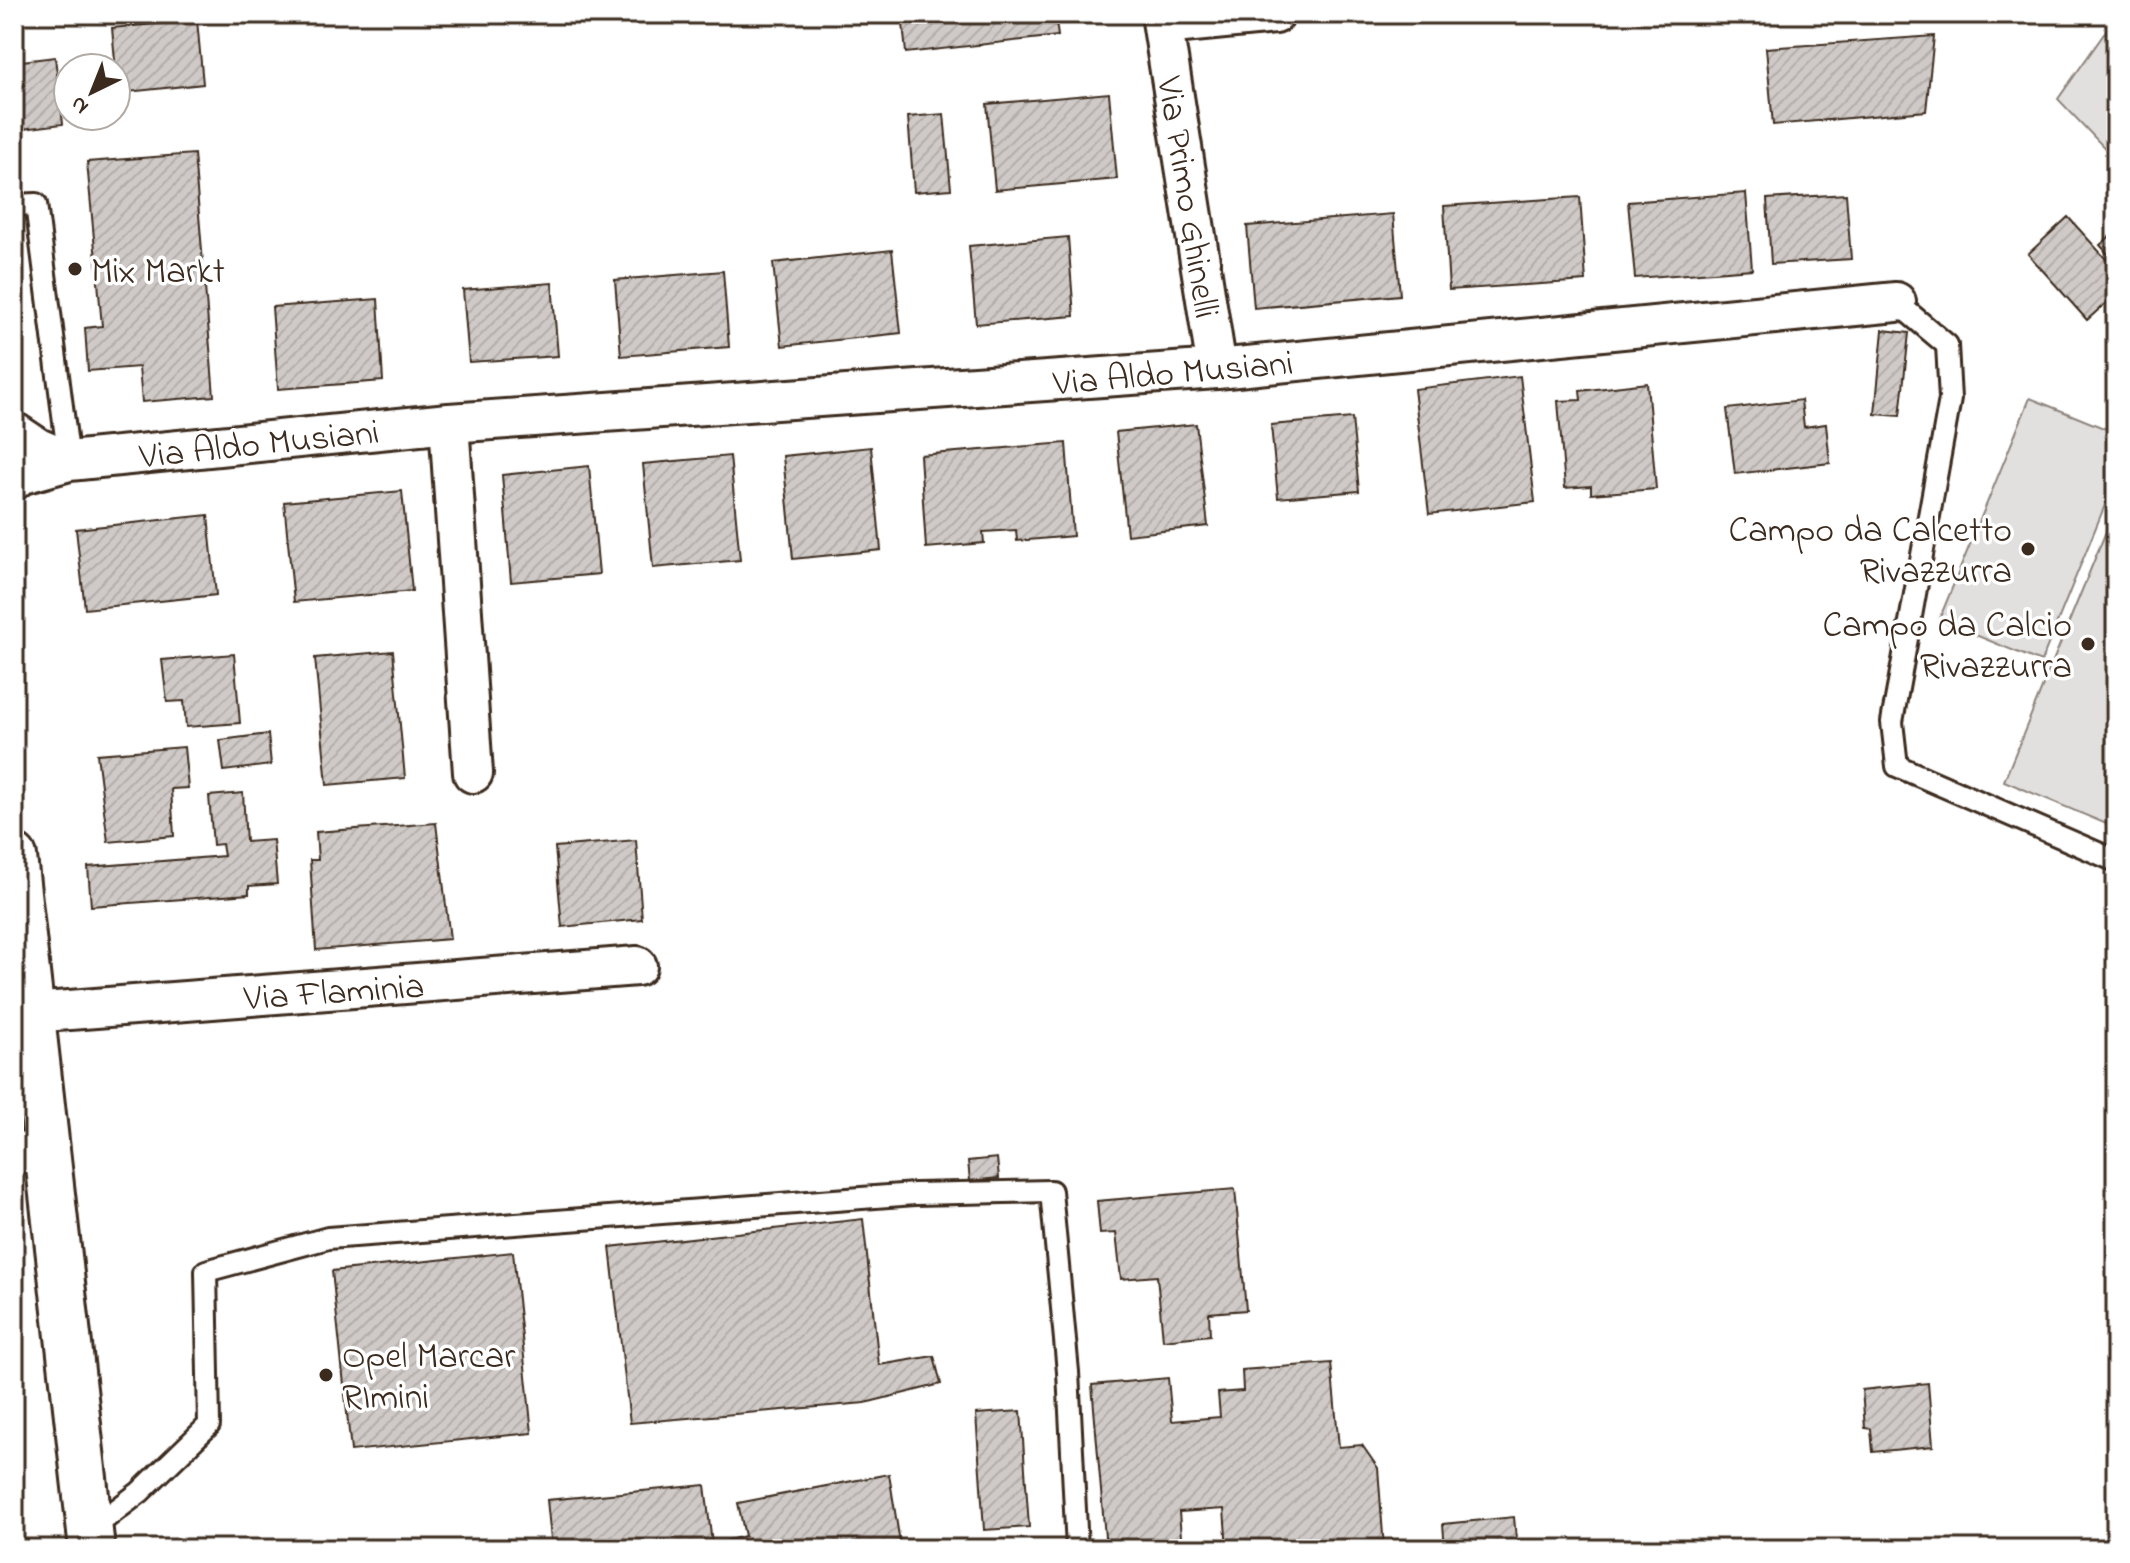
<svg xmlns="http://www.w3.org/2000/svg" width="2130" height="1563" font-family="'Indie Flower',sans-serif">
	<style>
		.grass { fill: #e2e0de; stroke: #8e857e; stroke-width: 2 }
		.building { fill: url(#building-hatch); stroke: #3b2a1e; stroke-width: 2 }
		.lines { fill: none; stroke-linecap: round; stroke-linejoin: round }
		.service-casing { stroke: #3b2a1e; stroke-width: 26 }
		.minor-casing { stroke: #3b2a1e; stroke-width: 44 }
		.primary-casing { stroke: #3b2a1e; stroke-width: 50 }
		.service { stroke: #fff; stroke-width: 20 }
		.minor { stroke: #fff; stroke-width: 38 }
		.primary { stroke: #fff; stroke-width: 44 }
		.poi-dot { fill: #3b2a1e; stroke: #fff; stroke-width: 3 }
		.labels { text-anchor: middle; stroke-width: 7; stroke-linejoin: round; paint-order: stroke }
		.street-label { font-size: 36px; fill: #3b2a1e; stroke: #fff }
		.poi-label { font-size: 36px; fill: #3b2a1e; stroke: #fff; text-anchor: start }
	</style>
	<defs>
		<pattern id="building-hatch" width="6" height="6" patternUnits="userSpaceOnUse" patternTransform="scale(2)"><rect width="6" height="6" fill="#cfcac7"/><path d="M-1 1l2-2M0 6l6-6M5 7l2-2" fill="none" stroke="#b3aeaa"/></pattern>
	</defs>
	<rect width="100%" height="100%" fill="#fff"/>
	<filter id="ink" filterUnits="userSpaceOnUse"><feTurbulence type="fractalNoise" baseFrequency=".0125" numOctaves="2"/><feDisplacementMap in="SourceGraphic" scale="16" xChannelSelector="R" yChannelSelector="G"/><feConvolveMatrix kernelMatrix="1 2 1 2 8 2 1 2 1" color-interpolation-filters="sRGB"/></filter>
	<g filter="url(#ink)">
		<path class="grass" d="M2116,17V160L2058,99Z
			M2030,398L2116,433V478L2041,662L1939,620Z
			M2116,507V828L2004,781Z"/>
		<path class="building" d="M902,14H1055L1058,36L906,53Z
			M197,20L203,84L118,93L112,28Z
			M1934,36L1926,111L1773,125L1766,48Z
			M55,57L63,124L14,130V62Z
			M1109,93L1117,179L995,190L987,104Z
			M944,114L951,189L914,192L908,117Z
			M194,154L214,396L142,402L139,367L88,371L85,328L102,326L87,162Z
			M1746,193L1752,269L1635,278L1628,202Z
			M1846,194L1851,259L1771,264L1767,199Z
			M1580,197L1586,281L1449,290L1444,206Z
			M1393,214L1400,295L1254,308L1247,226Z
			M2068,217L2116,270V294L2087,320L2028,254Z
			M2116,231V263L2100,245Z
			M1068,237L1074,316L976,324L969,246Z
			M892,250L901,333L782,346L773,263Z
			M723,271L729,347L621,356L615,280Z
			M552,283L558,356L469,362L463,290Z
			M378,299L383,381L278,389L272,307Z
			M1883,330L1909,333L1900,416L1875,414Z
			M1520,376L1535,502L1429,514L1414,389Z
			M1647,383L1656,489L1591,494V486L1565,488L1558,401L1581,400L1580,391Z
			M1801,400L1804,427L1826,424L1830,463L1735,474L1727,409Z
			M1352,418L1359,491L1278,498L1271,425Z
			M1196,424L1208,526L1127,535L1116,432Z
			M1066,443L1073,536L1017,541L1016,530L983,532L984,543L926,548L920,455Z
			M871,447L881,550L793,559L783,456Z
			M730,456L740,560L653,568L643,464Z
			M589,466L599,574L511,582L502,475Z
			M402,491L412,591L294,602L284,502Z
			M208,515L216,595L85,609L76,529Z
			M393,651L405,778L327,785L315,658Z
			M234,654L240,723L186,727L184,701L167,702L162,660Z
			M268,734L271,765L224,771L220,740Z
			M184,747L188,788L171,789L174,836L108,842L97,754Z
			M243,793L246,842L273,840L277,884L249,886V894L91,906L88,867L224,856L222,844L213,845L209,796Z
			M436,823L450,939L316,950L310,860H318L316,832Z
			M636,840L642,919L562,927L555,847Z
			M997,1158L999,1178L970,1181L968,1161Z
			M1235,1189L1246,1310L1209,1313L1210,1335L1163,1340L1157,1276L1121,1279L1116,1233L1100,1234L1097,1201Z
			M863,1219L879,1365L934,1356L941,1384L865,1403L630,1423L610,1247Z
			M513,1252L532,1433L351,1451L332,1271Z
			M1331,1363L1339,1447L1362,1445L1378,1468L1384,1549H1227L1224,1509L1179,1512L1182,1549H1106L1092,1385L1168,1378L1172,1421L1220,1417L1218,1393L1243,1391L1242,1370Z
			M1928,1383L1933,1446L1873,1452L1871,1429L1865,1428L1862,1390Z
			M1021,1411L1029,1527L984,1530L976,1414Z
			M889,1474L901,1549H552L547,1500L705,1485L712,1544L745,1536L738,1503Z
			M1514,1517L1517,1549H1445L1443,1524Z"/>
		<g class="lines">
			<defs>
				<path id="service" d="M14,205L36,204L69,461
					M1896,302L1947,345L1950,399L1892,722L1897,766L2116,861
					M90,1530L140,1492L209,1425L206,1271L328,1238L915,1194L1051,1191L1068,1372L1077,1549"/>
				<path id="minor" d="M1161,14L1217,369
					M1163,25L1275,14
					M449,423L473,773
					M14,432L38,448L69,461
					M14,480L19,475L69,461L449,423L1217,369L1896,302
					M31,1013L637,966
					M14,1152L48,1154"/>
				<path id="primary" d="M14,857L92,1549"/>
			</defs>
			<use href="#service" class="service-casing"/>
			<use href="#minor" class="minor-casing"/>
			<use href="#primary" class="primary-casing"/>
			<use href="#service" class="service"/>
			<use href="#minor" class="minor"/>
			<use href="#primary" class="primary"/>
		</g>
	</g>
	<g class="poi-dot">
		<circle cx="75" cy="269" r="8"/>
		<circle cx="2028" cy="549" r="8"/>
		<circle cx="2088" cy="644" r="8"/>
		<circle cx="326" cy="1375" r="8"/>
	</g>
	<g class="labels">
		<g class="street-label">
			<text transform="translate(1190 197) rotate(81)" y="13">Via Primo Ghinelli</text>
			<text transform="translate(1173 371) rotate(-5)" y="13">Via Aldo Musiani</text>
			<text transform="translate(259 442) rotate(-6)" y="13">Via Aldo Musiani</text>
			<text transform="translate(334 990) rotate(-4)" y="13">Via Flaminia</text>
		</g>
		<g class="poi-label">
			<text x="91" y="282">Mix Markt</text>
			<text x="2012" y="541" text-anchor="end">Campo da Calcetto<tspan x="2012" dy="41">Rivazzurra</tspan></text>
			<text x="2072" y="636" text-anchor="end">Campo da Calcio<tspan x="2072" dy="41">Rivazzurra</tspan></text>
			<text x="342" y="1367">Opel Marcar<tspan x="342" dy="41">RImini</tspan></text>
		</g>
	</g>
	<rect width="2130" height="1563" fill="none" stroke="#fff" stroke-width="48"/>
	<rect x="24" y="24" width="2082" height="1515" fill="none" stroke="#3b2a1e" stroke-width="3" filter="url(#ink)"/>
	<g transform="translate(92 92) rotate(223)"><circle r="38" fill="#ffffff" stroke="#b1aaa5" stroke-width="2"/>
	<path d="M0-6L14 30L0 20L-14 30Z" fill="#3b2a1e"/>
	<text y="-12" font-size="22" font-weight="bold" text-anchor="middle" fill="#3b2a1e">N</text>
	</g>
</svg>
